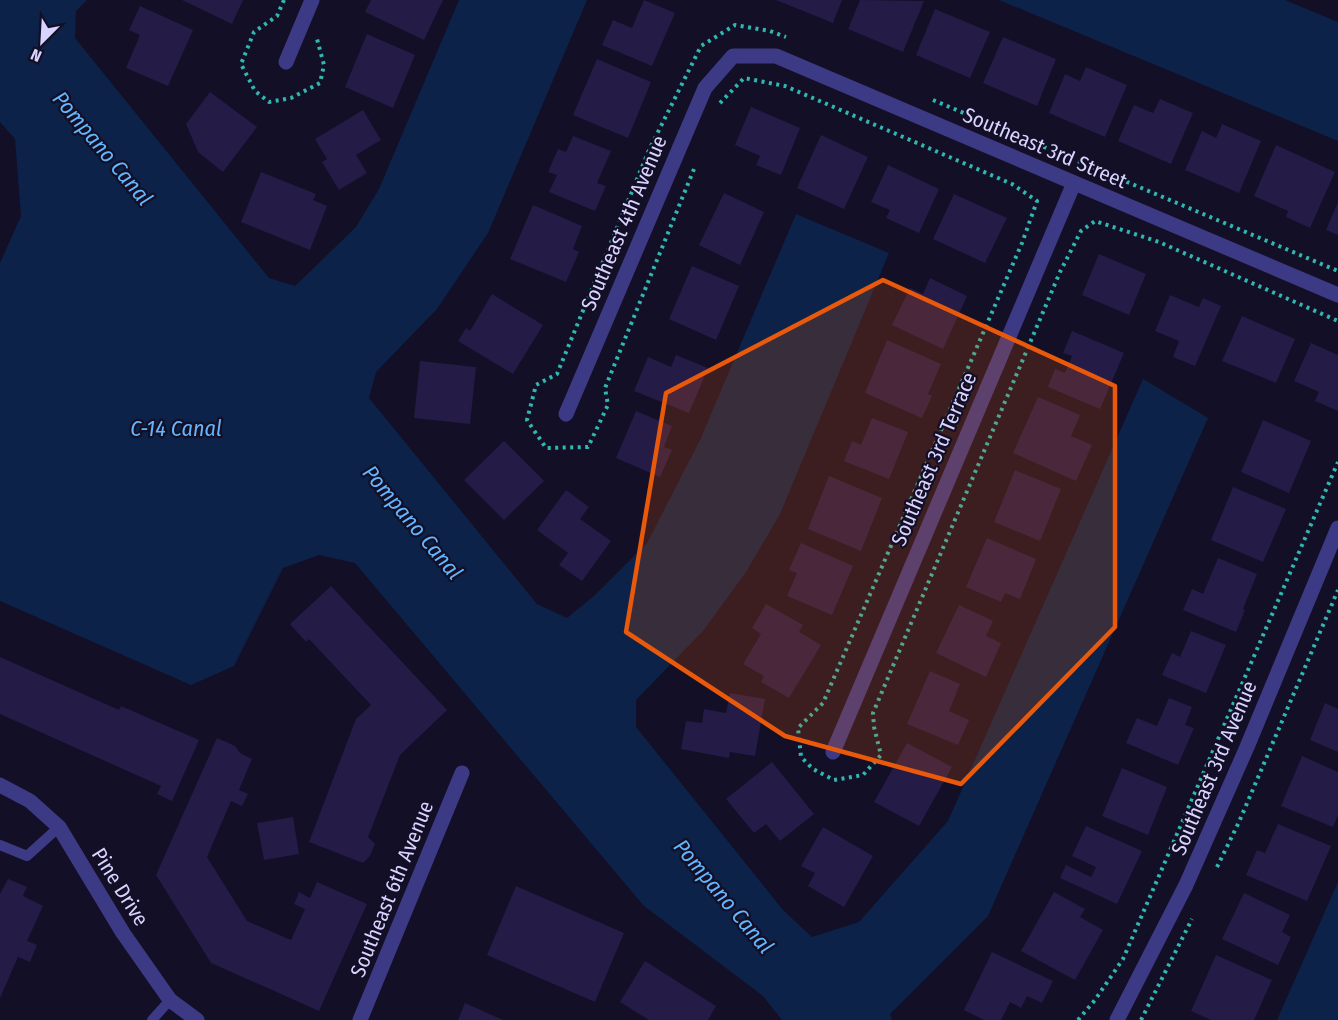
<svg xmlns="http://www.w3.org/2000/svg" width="1338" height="1020" font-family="'Fira Sans Condensed',sans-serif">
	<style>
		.water { fill: #0c2248 }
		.building { fill: #241b47 }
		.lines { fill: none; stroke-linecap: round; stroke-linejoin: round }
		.path { stroke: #2fb8b0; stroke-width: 4; stroke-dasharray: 3 4.5; stroke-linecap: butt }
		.lane { stroke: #3d3a85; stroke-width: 10 }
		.street { stroke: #3d3a85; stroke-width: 15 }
		.marked { fill: #e8590c; fill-opacity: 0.2; stroke: #e8590c; stroke-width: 4.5; stroke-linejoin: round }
		.labels { text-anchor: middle; stroke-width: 4.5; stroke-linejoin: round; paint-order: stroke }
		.street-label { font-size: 21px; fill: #d9d4ff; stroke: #130f26 }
		.water-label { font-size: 22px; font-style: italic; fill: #62b6ff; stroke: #130f26 }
	</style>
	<rect width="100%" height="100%" fill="#130f26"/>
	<path class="water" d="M0,0H87L76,11L75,38L269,278L295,286L356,227L379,189L459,0H587L488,233L437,309L376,372L369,398L537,604L567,618L595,595L647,543L700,440L796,214L889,253L780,514L746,572L703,631L636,700V727L783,910L812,937L859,922L948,821L1143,379L1208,418L988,916L890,1014L892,1020H782L763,996L644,906L355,563L319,555L283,568L234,666L191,685L0,601V263L21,216L15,139L0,122Z
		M999,0H1285L1338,22V141Z
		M1338,882V1020H1277Z"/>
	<path class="building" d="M182,0H243L232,24Z
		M371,0H443L424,40L365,12Z
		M644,0L675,13L652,66L602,45L613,20L632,28Z
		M776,0H842L833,23Z
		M860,0L924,1L903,52L848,29Z
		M140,6L193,30L168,86L126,68L140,35L129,30Z
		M935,9L990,32L970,78L916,55Z
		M367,34L415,55L393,108L345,87Z
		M1003,37L1056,59L1037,106L983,83Z
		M597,59L651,82L628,138L573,115Z
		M1086,67L1127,85L1105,137L1049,113L1065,74L1080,81Z
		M210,92L257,127L223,172L198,152L186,124Z
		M1160,99L1193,113L1171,164L1118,141L1134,105L1153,113Z
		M751,107L800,128L781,175L756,165L760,156L735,145Z
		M363,110L381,140L356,155L367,173L339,190L322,162L327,159L315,139Z
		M1222,124L1261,141L1239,193L1185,170L1202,131L1216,138Z
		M821,135L868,157L844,209L797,188Z
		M573,136L611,151L597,183L606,186L595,211L549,192L557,175L548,172L558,149L566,152Z
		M1276,145L1335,172L1310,228L1286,217L1288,211L1254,196Z
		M888,165L939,189L919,233L886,218L890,210L871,202Z
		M261,172L316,194L313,200L327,206L310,250L241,222Z
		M724,193L764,212L740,265L699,245Z
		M954,194L1007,218L985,263L933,239Z
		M1338,202V235L1326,230Z
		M533,205L582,226L573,249L579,252L566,282L510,259Z
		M1099,254L1146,274L1129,315L1082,295Z
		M692,266L739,286L716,340L669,319Z
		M930,278L967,296L943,349L892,325L910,288L923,294Z
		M492,294L543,325L513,374L458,341L466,328L470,331Z
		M1170,295L1199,307L1203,298L1221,306L1195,366L1173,357L1179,341L1155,331Z
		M1242,316L1295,339L1276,383L1222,361Z
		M1072,331L1124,353L1100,409L1048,387L1055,369L1065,373L1072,356L1063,353Z
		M887,340L941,364L928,394L932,396L922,418L865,393Z
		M1311,343L1338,355V411L1315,401L1319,392L1294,381Z
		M676,355L708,368L689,413L634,391L648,357L671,367Z
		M420,361L476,367L470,424L414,418Z
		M1038,397L1080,415L1071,436L1092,445L1076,481L1013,453Z
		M636,411L672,426L664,447L672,450L660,477L616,458Z
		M872,418L908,432L889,479L844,461L852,441L861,445Z
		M1263,420L1311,441L1289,493L1241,472Z
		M504,441L544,481L504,520L464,480Z
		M1015,470L1061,489L1040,541L994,522Z
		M829,476L882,498L861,551L808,529Z
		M1233,487L1286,509L1263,562L1211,540Z
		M566,490L589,507L580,519L611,541L582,581L559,565L568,553L537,530Z
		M987,538L1036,559L1020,599L1005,593L1001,602L966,587Z
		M801,543L853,566L832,615L787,596L797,573L789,570Z
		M1218,558L1257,574L1243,609L1245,610L1236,632L1183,610L1192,589L1203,594Z
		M331,586L447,710L400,755L368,837L375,844L370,856L363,863L309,842L356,719L371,705L309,639L306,642L290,624Z
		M766,604L803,625L799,632L821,645L789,698L761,682L764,676L743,664L761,634L752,628Z
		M959,605L993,621L986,636L1001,643L986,677L936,653Z
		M1191,631L1226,645L1206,693L1162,675L1172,653L1180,657Z
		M0,657L119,710L121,706L199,740L172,801L157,794L161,786L0,714Z
		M930,671L960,684L949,711L969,720L958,745L907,724Z
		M730,693L765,699L755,756L730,752L729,758L681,749L686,721L702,723L704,709L726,713Z
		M1169,698L1192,707L1185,725L1194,728L1178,765L1126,743L1137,718L1157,726Z
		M1325,703L1338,709V752L1310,740Z
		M217,738L235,746L240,753L252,759L239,790L248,794L242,806L231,801L207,857L247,921L291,940L305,909L294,904L299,892L310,898L317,882L367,904L319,1011L211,963L156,875Z
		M907,743L952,767L919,826L874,802Z
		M1302,756L1338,772V815L1333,827L1281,806Z
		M772,762L814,814L780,841L766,824L754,833L726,799Z
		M1122,768L1167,787L1148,835L1102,816Z
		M293,817L299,854L264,860L257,823Z
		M1278,824L1331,846L1307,901L1246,875L1257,850L1265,853Z
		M1086,826L1142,851L1117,904L1060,878L1066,865L1091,877L1096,867L1072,856Z
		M823,827L873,856L844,907L808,886L815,873L801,866Z
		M8,879L27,887L23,896L43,906L27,941L37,945L30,962L18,957L0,998V894Z
		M516,886L624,933L595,1002L487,955Z
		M1054,892L1085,909L1080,917L1103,930L1075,980L1021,951Z
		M1244,893L1290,915L1282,932L1291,937L1278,965L1222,939Z
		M992,952L1053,981L1042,1003L1027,996L1021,1008L1010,1002L1001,1020H984L964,1010Z
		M1216,955L1272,980L1254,1020H1211L1191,1011Z
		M645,961L716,1006L708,1020H649L620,1002Z
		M465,1003L503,1020H458Z"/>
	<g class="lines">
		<path class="path" d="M284,0L277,16L254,32L241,64L255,91L269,102L291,98L320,83L324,65L317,39
			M933,100L1338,271
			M720,103L744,78L785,86L1012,184L1037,201L1022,243L823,703L798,728L801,757L813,769L834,780L863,775L881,755L874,727L873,713L1060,272L1081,231L1095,221L1159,242L1338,321
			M694,169L605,388L608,405L588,447L546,448L527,420L536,385L557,374L649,150L701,46L735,25L770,31L786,37
			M1217,867L1239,822L1338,590
			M1078,1020L1095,1000L1123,959L1338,462
			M1141,1020L1192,919"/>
		<path class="lane" d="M0,845L27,856L59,827
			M152,1020L170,1000"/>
		<path class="street" d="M286,62L312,0
			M566,414L705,88L733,56H776L1338,295
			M833,752L1074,183
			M0,785L30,801L59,827L123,933L170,1000L197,1020
			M360,1020L462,773
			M1117,1020L1186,885L1247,747L1338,528"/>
	</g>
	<path class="marked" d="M883,280L1115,386V627L961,784L785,736L626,632L666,393Z"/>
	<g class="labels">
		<g class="street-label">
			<text transform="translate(1045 148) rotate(23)" y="7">Southeast 3rd Street</text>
			<text transform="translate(624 223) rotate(-67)" y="7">Southeast 4th Avenue</text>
			<text transform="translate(934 459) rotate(-67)" y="7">Southeast 3rd Terrace</text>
			<text transform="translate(1214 768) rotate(-67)" y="7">Southeast 3rd Avenue</text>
			<text transform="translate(120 887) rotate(58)" y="7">Pine Drive</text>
			<text transform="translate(392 889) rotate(-68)" y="7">Southeast 6th Avenue</text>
		</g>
		<g class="water-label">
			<text transform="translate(103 148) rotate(50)" y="8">Pompano Canal</text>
			<text x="176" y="436">C-14 Canal</text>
			<text transform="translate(413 522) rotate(50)" y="8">Pompano Canal</text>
			<text transform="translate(724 896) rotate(50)" y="8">Pompano Canal</text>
		</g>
	</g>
	<g transform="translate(42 42) rotate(204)" stroke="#130f26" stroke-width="4.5" paint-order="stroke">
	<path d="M0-4.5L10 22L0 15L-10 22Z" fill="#d9d4ff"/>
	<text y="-9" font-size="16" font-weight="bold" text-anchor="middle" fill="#d9d4ff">N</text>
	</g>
</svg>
